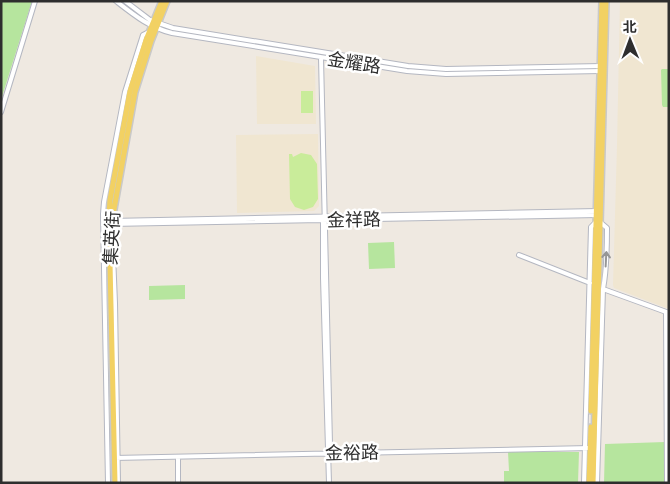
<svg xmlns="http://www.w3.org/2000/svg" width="670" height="484" font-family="Signika,'Noto Sans SC',sans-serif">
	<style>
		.education { fill: #f0e6d1 }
		.green { fill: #b6e59e }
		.pitch { fill: #c9ec9a }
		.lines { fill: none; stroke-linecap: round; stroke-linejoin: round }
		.minor-casing { stroke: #b4b7c1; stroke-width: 6 }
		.major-casing { stroke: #c9c9c9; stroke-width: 8 }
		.minor { stroke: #fff; stroke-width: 4 }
		.major { stroke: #f2d163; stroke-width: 5 }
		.oneway { stroke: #969696 }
		.labels { text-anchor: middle; stroke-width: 5; stroke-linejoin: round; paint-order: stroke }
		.street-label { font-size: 18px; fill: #2e2e2e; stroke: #fff }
	</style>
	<rect width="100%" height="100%" fill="#efe9e1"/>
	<path class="education" d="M620,1H669V309L614,288L613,285L617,145Z
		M256,56L315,66L316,124H257Z
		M318,134L319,206L314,211L237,213L236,135Z"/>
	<path class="green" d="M1,1H32L1,100Z
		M662,69H669V107H663L662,105L661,70Z
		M394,242L395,268L369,269L368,243Z
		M185,285V299L149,300V286Z
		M665,442V483H604L605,444Z
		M508,452H579L578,483H504V471H509Z"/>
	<path class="pitch" d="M301,91H313V113H301Z
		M301,153L311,155L317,164L318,199L313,207L304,210L295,207L290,199L289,154H292L293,157Z"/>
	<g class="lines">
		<defs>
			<path id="minor" d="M116,1C134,15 150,28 172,33L407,71L446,74L601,71
				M125,1L150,20L173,28L408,66L446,69L602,66
				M321,58L330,444L328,453
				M1,112L35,1
				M323,220V278L329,483
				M110,221L598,211
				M110,224L598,215
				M112,230L115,303L118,483
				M519,255L590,283
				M603,289L669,313
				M666,312L667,483
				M178,457V483
				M114,458L590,448
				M108,483L103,214L104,202L125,92L143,35L149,32
				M584,483L591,227L596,222
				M597,483L603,289C607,268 607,248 607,228L600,222"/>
			<path id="major" d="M108,231L110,200L130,91L146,40L162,1
				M591,411L602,1
				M115,483L110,263L111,226L135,92L151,41L167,1
				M589,483L591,427
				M593,483L606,1"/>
		</defs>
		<use href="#minor" class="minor-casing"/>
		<use href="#major" class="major-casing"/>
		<use href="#minor" class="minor"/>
		<use href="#major" class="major"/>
	</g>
	<defs><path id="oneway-shaft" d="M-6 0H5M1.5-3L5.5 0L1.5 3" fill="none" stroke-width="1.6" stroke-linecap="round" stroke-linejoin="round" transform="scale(1.25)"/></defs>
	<use class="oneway" href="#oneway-shaft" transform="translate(606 259) rotate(-87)"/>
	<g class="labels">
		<g class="street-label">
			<text transform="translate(354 63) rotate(9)" y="6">金耀路</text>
			<text transform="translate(354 220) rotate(-1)" y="6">金祥路</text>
			<text transform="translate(112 238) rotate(-87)" y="6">集英街</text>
			<text transform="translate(352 453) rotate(-1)" y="6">金裕路</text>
		</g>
	</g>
	<rect width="670" height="484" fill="none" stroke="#2e2e2e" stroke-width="5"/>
	<g transform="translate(630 40) rotate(359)" stroke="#ffffff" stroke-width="4" paint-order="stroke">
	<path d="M0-4L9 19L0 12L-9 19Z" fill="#2e2e2e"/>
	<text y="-8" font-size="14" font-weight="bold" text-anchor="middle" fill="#2e2e2e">北</text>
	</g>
</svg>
